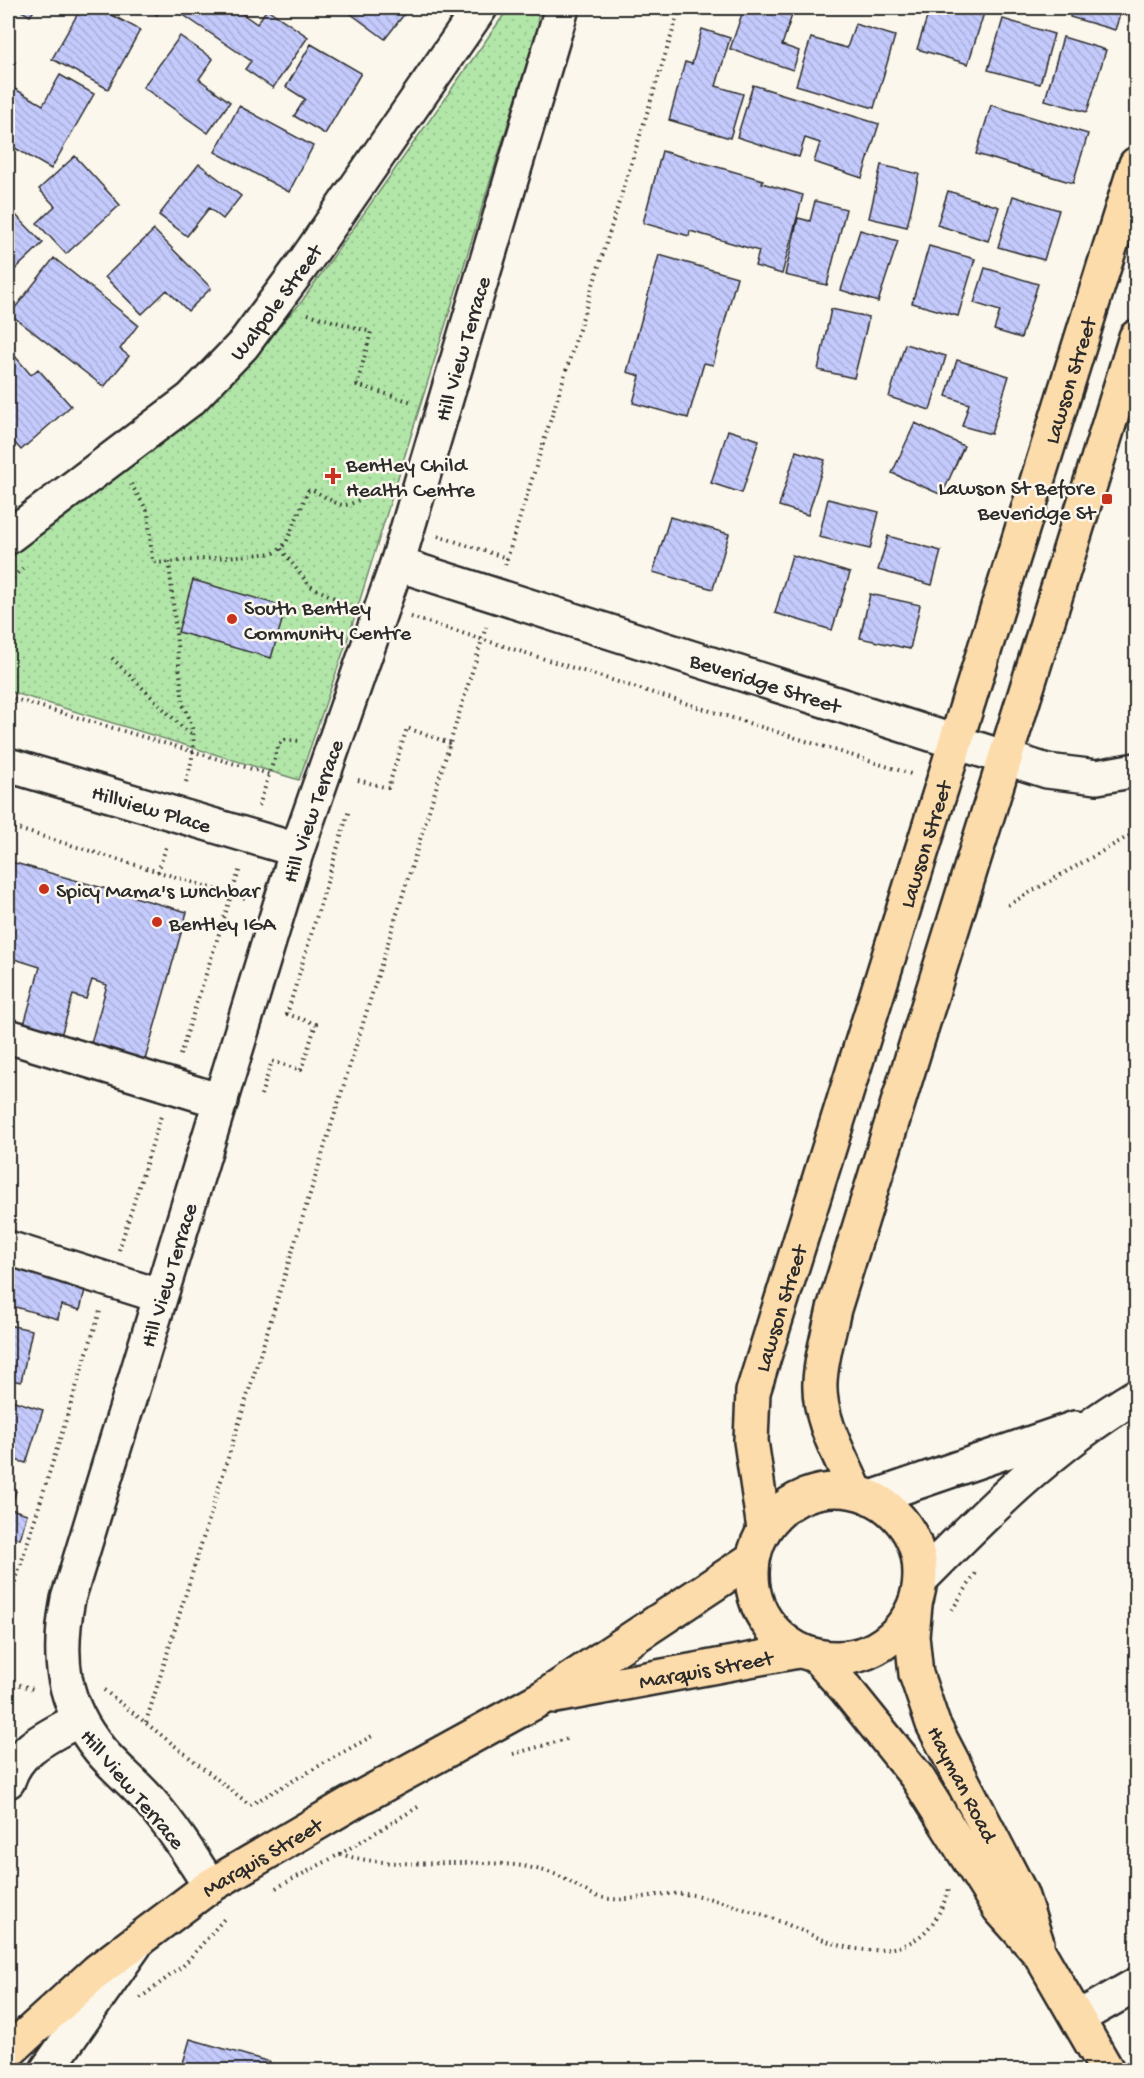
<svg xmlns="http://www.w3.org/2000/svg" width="1144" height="2078" font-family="'Gochi Hand',sans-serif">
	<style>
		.grass { fill: url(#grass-dots); stroke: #6e886a; stroke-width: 1.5 }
		.building { fill: url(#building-back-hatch); stroke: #2b2b2b; stroke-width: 1.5 }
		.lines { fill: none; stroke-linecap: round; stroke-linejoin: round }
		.minor-casing { stroke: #2b2b2b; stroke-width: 38 }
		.major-casing { stroke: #2b2b2b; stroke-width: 38 }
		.path { stroke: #2b2b2b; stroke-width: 4; stroke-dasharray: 1.5 4.5; stroke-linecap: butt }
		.minor { stroke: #fbf7ec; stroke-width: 33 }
		.major { stroke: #fddcac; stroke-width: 33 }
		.poi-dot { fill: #c8321e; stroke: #fbf7ec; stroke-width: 2 }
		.labels { text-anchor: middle; stroke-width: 5; stroke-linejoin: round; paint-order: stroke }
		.street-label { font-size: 22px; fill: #2b2b2b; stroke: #fbf7ec }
		.poi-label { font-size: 22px; fill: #2b2b2b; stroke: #fbf7ec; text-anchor: start }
	</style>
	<defs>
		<pattern id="grass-dots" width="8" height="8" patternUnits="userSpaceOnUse" patternTransform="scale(1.5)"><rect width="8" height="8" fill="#b2e6a8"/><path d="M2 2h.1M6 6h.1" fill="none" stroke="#99c591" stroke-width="1.8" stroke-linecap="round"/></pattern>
		<pattern id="building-back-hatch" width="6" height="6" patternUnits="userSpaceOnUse" patternTransform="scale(1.5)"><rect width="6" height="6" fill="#c4cafc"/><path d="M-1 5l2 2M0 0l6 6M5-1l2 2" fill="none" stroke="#a9aed8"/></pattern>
	</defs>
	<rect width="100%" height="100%" fill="#fbf7ec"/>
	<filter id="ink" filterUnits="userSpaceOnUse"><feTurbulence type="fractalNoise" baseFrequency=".0167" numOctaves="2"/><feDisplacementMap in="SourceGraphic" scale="12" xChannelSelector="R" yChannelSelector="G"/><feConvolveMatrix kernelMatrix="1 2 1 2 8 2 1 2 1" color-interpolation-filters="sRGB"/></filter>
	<g filter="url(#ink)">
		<path class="grass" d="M512,8H536L539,24L349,635L299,780L8,691V560L233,377L302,301L508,9Z"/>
		<path class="building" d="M16,8H36L30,16Z
			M81,8H99L140,30L108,89L52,59Z
			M146,8H162L157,15Z
			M178,8H238L237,10L257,24L267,9L308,37L273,88L245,69L251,61L176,10Z
			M343,8H409L385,39Z
			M744,8H768L792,15L782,45L799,51L793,70L730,49Z
			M891,8H915L913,13Z
			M930,8H966L984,13L968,64L917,49Z
			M1072,8H1122L1115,30L1070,17Z
			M1003,19L1054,34L1040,84L988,70Z
			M855,24L895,36L874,108L796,85L811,38L847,48Z
			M702,29L730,38L716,86L743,94L730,138L669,120L685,62L692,64Z
			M180,36L213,59L199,79L230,102L208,133L143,87Z
			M1063,37L1106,50L1087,112L1045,100Z
			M311,44L361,73L325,134L294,116L305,99L286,87Z
			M8,57L15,62L8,74Z
			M60,75L94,94L51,169L8,144V85L43,105Z
			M753,85L879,124L862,178L814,162L820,143L805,138L799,157L737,137Z
			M991,105L1088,134L1073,183L976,154Z
			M239,106L313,146L289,192L215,152Z
			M662,151L763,180L762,183L803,195L782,274L755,266L759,251L690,231L689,236L643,223Z
			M75,156L120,205L66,254L37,223L55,206L39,189Z
			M199,164L241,196L223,219L209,208L187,236L159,215Z
			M881,165L919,174L907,227L869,218Z
			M948,191L999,207L988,241L937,225Z
			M1013,196L1059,210L1044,260L998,247Z
			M815,201L846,209L827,285L785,275L798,218L810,221Z
			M8,207L43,243L8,276Z
			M154,230L211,288L188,311L167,290L142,314L105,277Z
			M860,230L898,241L878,302L841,290Z
			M929,246L975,259L958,316L912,303Z
			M659,255L737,277L713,365L704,363L688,418L633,403L640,376L627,372Z
			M54,258L138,325L120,349L129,356L104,387L10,314Z
			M985,268L1038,284L1021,338L994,330L1000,311L974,303Z
			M831,309L869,317L854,378L818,370Z
			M905,344L946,356L930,410L889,397Z
			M8,348L31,375L38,369L71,406L21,450L8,435Z
			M957,360L1009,376L991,434L962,426L969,404L946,396Z
			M915,423L964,446L942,495L892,473Z
			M728,430L759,440L742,493L711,483Z
			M796,451L825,460L808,515L779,506Z
			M828,499L879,512L870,549L819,537Z
			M670,517L729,534L713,589L653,572Z
			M888,536L941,551L932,585L878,570Z
			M792,555L850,573L832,630L775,613Z
			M193,580L286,607L271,658L178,632Z
			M870,594L920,605L910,649L860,638Z
			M8,861L187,912L141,1074L87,1058L107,985L92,980L86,999L73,995L57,1049L20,1039L40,967L8,957Z
			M8,1253L89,1274L80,1310L61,1305L58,1319L8,1305Z
			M8,1325L32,1330L21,1382L8,1379Z
			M8,1399L43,1410L26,1463L8,1458Z
			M8,1488L16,1491L11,1509L27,1514L20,1539L8,1535Z
			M190,2039L270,2062L268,2070H181Z"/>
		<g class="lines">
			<defs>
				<g id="minor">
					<path id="s1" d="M8,537L191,399L243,345L306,260L480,8"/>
					<path id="s2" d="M397,564L1047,771L1097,777L1136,770"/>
					<path id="s3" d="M8,765L297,850"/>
					<path d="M8,1036L221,1101"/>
					<path d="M8,1248L160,1296"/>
					<path d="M871,1498L1075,1428"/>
					<path d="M921,1579C987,1512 1055,1444 1136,1396"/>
					<path d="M8,1781C18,1748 50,1736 78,1720"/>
					<path id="s4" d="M210,1886C191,1856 172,1826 148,1799C133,1782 115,1768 100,1750C61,1702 57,1657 68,1599L297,850L397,564L562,8"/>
					<path d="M1078,2018L1136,1985"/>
					<path d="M47,2070L135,1945"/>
				</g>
				<g id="major">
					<circle cx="836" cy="1574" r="84"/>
					<path d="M856,1492C842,1459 818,1420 820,1382C821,1358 829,1333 834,1309L1136,337"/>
					<path id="s5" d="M764,1529L751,1441L753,1392L1136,164"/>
					<path id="s6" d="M915,1605L912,1636L916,1674L933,1724L1021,1894L1037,1943"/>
					<path d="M816,1656L846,1689L917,1777L999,1908L1040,1954L1107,2070"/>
					<path id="s7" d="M555,1696L798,1651"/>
					<path id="s8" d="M8,2052L97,1971L210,1886L358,1799L542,1698L752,1559"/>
				</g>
			</defs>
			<use href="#minor" class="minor-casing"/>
			<use href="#major" class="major-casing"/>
			<path class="path" d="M308,314L371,332L357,385L412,402
				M131,484L148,512L152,560L157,563L274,553L286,543L308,491L313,490C349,511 340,508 376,492
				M438,536L507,558
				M281,549L310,586L349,605
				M169,562L183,705C199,732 194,754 186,782
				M505,565L680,8
				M8,581L23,568
				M411,617L911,774
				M112,658L187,732L194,735
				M8,697L269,774
				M358,780L388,788L407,728L450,743
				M259,806L279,744L285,740L301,741
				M8,826L248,899
				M158,872L167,844
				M1008,905L1136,832
				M180,1055L240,868
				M261,1095L272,1061L301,1070L316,1024L287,1014L349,810
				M119,1250L161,1116
				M8,1605L100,1311
				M952,1610L976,1573
				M8,1681L33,1689
				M104,1690L250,1805L372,1736
				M146,1722L486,627
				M513,1754L570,1738
				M340,1854C400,1872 461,1857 522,1866C533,1868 547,1871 557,1875C575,1883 590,1898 611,1899C635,1901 659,1892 683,1894C706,1895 732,1906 754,1912C796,1924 834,1953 879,1950C920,1947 937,1925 949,1889
				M276,1888L340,1854L418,1807
				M140,1998L183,1966L224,1919"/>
			<use href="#minor" class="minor"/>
			<use href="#major" class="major"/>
		</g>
	</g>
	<g class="poi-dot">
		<path d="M330 467h6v6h6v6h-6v6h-6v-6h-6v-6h6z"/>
		<rect x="1101" y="493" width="12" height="12" rx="3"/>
		<circle cx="232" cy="619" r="6"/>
		<circle cx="44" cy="889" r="6"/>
		<circle cx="157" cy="922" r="6"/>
	</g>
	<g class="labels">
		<g class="street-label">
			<text dy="8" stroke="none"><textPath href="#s1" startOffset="358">Walpole Street</textPath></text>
			<text dy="8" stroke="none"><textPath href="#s4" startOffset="1647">Hill View Terrace</textPath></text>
			<text dy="8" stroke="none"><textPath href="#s5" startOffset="1198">Lawson Street</textPath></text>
			<text dy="8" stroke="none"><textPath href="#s2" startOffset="387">Beveridge Street</textPath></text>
			<text dy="8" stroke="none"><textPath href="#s3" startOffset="150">Hillview Place</textPath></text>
			<text dy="8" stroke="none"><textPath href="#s4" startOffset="1161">Hill View Terrace</textPath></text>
			<text dy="8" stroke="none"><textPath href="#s5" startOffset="712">Lawson Street</textPath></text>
			<text dy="8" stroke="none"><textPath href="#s4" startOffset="675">Hill View Terrace</textPath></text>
			<text dy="8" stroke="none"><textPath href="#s5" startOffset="226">Lawson Street</textPath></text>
			<text dy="8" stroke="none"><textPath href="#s7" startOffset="153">Marquis Street</textPath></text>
			<text dy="8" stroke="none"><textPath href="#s6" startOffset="189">Hayman Road</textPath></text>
			<text transform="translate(134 1788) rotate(50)" y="8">Hill View Terrace</text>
			<text dy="8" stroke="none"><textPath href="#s8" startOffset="321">Marquis Street</textPath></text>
		</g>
		<g class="poi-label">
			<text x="346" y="471">Bentley Child<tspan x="346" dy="25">Health Centre</tspan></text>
			<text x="1095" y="494" text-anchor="end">Lawson St Before<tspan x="1095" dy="25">Beveridge St</tspan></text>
			<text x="244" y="614">South Bentley<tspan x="244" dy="25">Community Centre</tspan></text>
			<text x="56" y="897">Spicy Mama's Lunchbar</text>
			<text x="169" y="930">Bentley IGA</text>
		</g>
	</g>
	<rect width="1144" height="2078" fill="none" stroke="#fbf7ec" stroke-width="30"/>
	<rect x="15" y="15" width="1114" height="2048" fill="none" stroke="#2b2b2b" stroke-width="2" filter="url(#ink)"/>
</svg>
